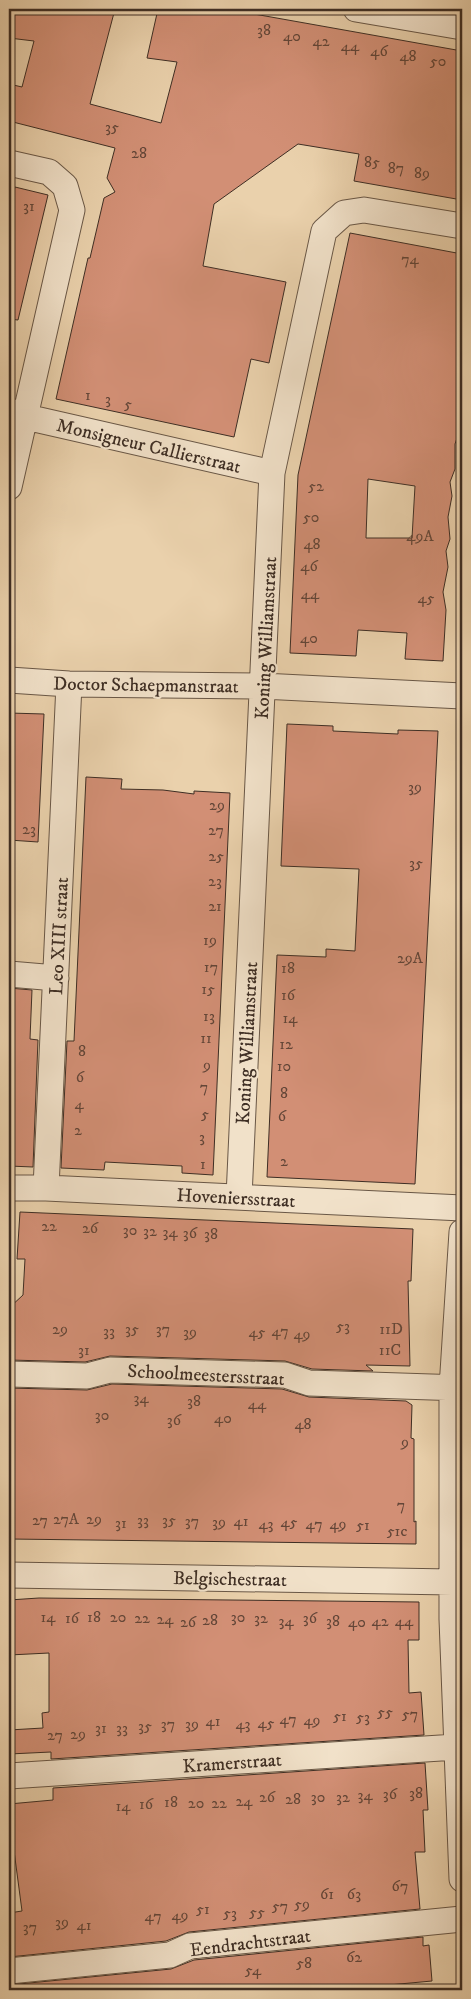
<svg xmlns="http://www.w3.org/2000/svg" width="471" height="1999" font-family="'IM FELL DW Pica',serif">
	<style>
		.building { fill: #d28f75; stroke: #3e2e24; fill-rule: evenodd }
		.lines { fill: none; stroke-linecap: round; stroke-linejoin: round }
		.pedestrian-casing { stroke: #695746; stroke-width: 21 }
		.minor-casing { stroke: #695746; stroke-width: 27 }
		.pedestrian { stroke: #f1e1c9; stroke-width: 19 }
		.minor { stroke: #f1e1c9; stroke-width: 25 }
		.labels { text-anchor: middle; stroke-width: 4.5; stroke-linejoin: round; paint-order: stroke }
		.number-label { font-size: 16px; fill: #634638 }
		.street-label { font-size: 19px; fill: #3e2e24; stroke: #f1e1c9 }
	</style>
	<rect width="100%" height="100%" fill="#ead1ac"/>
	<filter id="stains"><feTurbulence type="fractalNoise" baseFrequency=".004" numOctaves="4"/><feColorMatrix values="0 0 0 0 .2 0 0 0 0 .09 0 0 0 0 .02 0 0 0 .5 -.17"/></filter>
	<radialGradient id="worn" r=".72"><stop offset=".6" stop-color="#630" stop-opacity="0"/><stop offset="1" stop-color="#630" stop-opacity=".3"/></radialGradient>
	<path class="building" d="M13,9H115L90,104L161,123L177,62L147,58L158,9H226L462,51V200L354,181L359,154L298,144L214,204L203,266L286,282L269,363L251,359L234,437L56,399L88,258H90L104,198L115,192L107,178L115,148L9,121V84L22,87L34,41L9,38Z
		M15,187L48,195L18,320L9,319V212Z
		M350,233L462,254V423L455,444V469L450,482L452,496L448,517L450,539L446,551L448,567L443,592L446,610L443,661L405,659L407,633L358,630L356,656L290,653L298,475ZM368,479L415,486L412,538H366Z
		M9,713L44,714L38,842L9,840Z
		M287,724L333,726V731L398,734V730L438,731L415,1184L267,1177L277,955L326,957V949L355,951L359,869L281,866Z
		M86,777L122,779L121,789L163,790L194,794V791L230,793L213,1175L182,1173V1166L105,1162L104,1170L61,1168L67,1041H74Z
		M9,988L32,990L30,1039L38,1040L33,1167L9,1166Z
		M20,1212L413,1229L411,1281H408L410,1366L366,1365L373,1371L312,1369L285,1361L110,1356L85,1362L9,1360V1308L23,1295L25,1259H17Z
		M112,1384L282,1389L309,1397L406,1401L412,1405L411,1438L414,1439V1522L416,1521V1544L9,1539V1388L87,1390Z
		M39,1598L419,1602V1640H408L409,1693L421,1692L424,1735L51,1759V1752L9,1754V1730L43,1728L42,1713L49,1712V1653L9,1655V1600Z
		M425,1763L428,1810H423L425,1852H415L420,1909L189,1932L166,1941L9,1957V1913L22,1911L13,1843H9V1804L53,1800V1788Z
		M423,1937V1946L429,1945L432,1981L356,1988V1990H9V1985L171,1969L194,1960Z"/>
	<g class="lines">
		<defs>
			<path id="pedestrian" d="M9,407L26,417"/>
			<path id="minor" d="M356,9L462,27
				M9,163L49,172L65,186L72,210L9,487
				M26,417L272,473
				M9,680L69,684L262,686L462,696
				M9,974L56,978
				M9,1188H46L462,1208
				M46,1188L69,684
				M239,1197L272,473L324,231L344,213L364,210L462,226
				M462,1232L452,1388V1619L462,1879
				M9,1374L87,1376L110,1370L285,1375L309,1383L462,1388
				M9,1575L452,1582
				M9,1776L456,1747
				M9,1971L170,1955L190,1946L462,1919"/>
		</defs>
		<use href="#pedestrian" class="pedestrian-casing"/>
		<use href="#minor" class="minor-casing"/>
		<use href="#pedestrian" class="pedestrian"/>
		<use href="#minor" class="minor"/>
	</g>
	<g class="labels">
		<g class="number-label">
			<text x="264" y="35">38</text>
			<text x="292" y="41">40</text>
			<text x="321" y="46">42</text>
			<text x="350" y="51">44</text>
			<text x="379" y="56">46</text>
			<text x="408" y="61">48</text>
			<text x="438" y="66">50</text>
			<text x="112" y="132">35</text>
			<text x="139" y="158">28</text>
			<text x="372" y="167">85</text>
			<text x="396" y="173">87</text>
			<text x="422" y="178">89</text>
			<text x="29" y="211">31</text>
			<text x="410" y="264">74</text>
			<text x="88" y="400">1</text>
			<text x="108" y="404">3</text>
			<text x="128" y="409">5</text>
			<text x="316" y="491">52</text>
			<text x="311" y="522">50</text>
			<text x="420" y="541">49A</text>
			<text x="312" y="549">48</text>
			<text x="309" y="571">46</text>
			<text x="310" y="599">44</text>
			<text x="426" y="603">45</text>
			<text x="309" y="643">40</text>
			<text x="415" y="792">39</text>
			<text x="217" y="810">29</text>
			<text x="29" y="834">23</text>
			<text x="216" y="835">27</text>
			<text x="216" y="861">25</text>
			<text x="416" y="868">35</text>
			<text x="215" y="886">23</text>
			<text x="215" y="911">21</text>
			<text x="210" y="945">19</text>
			<text x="410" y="963">29A</text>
			<text x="211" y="972">17</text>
			<text x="288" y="973">18</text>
			<text x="208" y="994">15</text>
			<text x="288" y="1000">16</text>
			<text x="209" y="1021">13</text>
			<text x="290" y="1023">14</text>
			<text x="206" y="1043">11</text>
			<text x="286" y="1049">12</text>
			<text x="82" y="1056">8</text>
			<text x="207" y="1070">9</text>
			<text x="284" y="1071">10</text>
			<text x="80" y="1082">6</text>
			<text x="204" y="1092">7</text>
			<text x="284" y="1098">8</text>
			<text x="79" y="1109">4</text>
			<text x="205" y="1119">5</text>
			<text x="282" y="1121">6</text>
			<text x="78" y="1135">2</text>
			<text x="202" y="1142">3</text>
			<text x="284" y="1166">2</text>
			<text x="203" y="1169">1</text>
			<text x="49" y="1231">22</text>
			<text x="90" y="1233">26</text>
			<text x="130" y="1235">30</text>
			<text x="150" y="1236">32</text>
			<text x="170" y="1237">34</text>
			<text x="190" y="1238">36</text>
			<text x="211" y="1239">38</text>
			<text x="343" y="1331">53</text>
			<text x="60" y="1334">29</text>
			<text x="132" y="1334">35</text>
			<text x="163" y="1334">37</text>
			<text x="391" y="1334">11D</text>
			<text x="109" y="1336">33</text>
			<text x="280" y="1336">47</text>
			<text x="190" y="1337">39</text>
			<text x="257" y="1337">45</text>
			<text x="302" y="1339">49</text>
			<text x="84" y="1355">31</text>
			<text x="390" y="1355">11C</text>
			<text x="141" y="1403">34</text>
			<text x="194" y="1406">38</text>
			<text x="257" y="1409">44</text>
			<text x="102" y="1420">30</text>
			<text x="223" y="1423">40</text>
			<text x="174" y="1425">36</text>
			<text x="303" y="1429">48</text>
			<text x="405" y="1447">9</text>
			<text x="401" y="1510">7</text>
			<text x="66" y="1524">27A</text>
			<text x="94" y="1524">29</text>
			<text x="40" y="1525">27</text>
			<text x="143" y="1525">33</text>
			<text x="169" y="1525">35</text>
			<text x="192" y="1526">37</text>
			<text x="241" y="1526">41</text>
			<text x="219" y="1527">39</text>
			<text x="289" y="1527">45</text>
			<text x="121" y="1528">31</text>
			<text x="266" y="1529">43</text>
			<text x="314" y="1529">47</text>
			<text x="338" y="1529">49</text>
			<text x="363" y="1530">51</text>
			<text x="397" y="1536">51c</text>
			<text x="48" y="1622">14</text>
			<text x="94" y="1622">18</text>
			<text x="118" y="1622">20</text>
			<text x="238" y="1622">30</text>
			<text x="72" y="1623">16</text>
			<text x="142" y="1623">22</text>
			<text x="261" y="1623">32</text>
			<text x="310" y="1623">36</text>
			<text x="165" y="1624">24</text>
			<text x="210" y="1625">28</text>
			<text x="286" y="1626">34</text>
			<text x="333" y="1626">38</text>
			<text x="380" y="1626">42</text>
			<text x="404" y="1626">44</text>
			<text x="188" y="1627">26</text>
			<text x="357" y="1627">40</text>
			<text x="385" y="1717">55</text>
			<text x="410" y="1719">57</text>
			<text x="340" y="1721">51</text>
			<text x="363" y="1722">53</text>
			<text x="288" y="1724">47</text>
			<text x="312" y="1725">49</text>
			<text x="213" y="1726">41</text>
			<text x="266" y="1728">45</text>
			<text x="168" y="1729">37</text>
			<text x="192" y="1729">39</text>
			<text x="243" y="1729">43</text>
			<text x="145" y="1731">35</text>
			<text x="101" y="1733">31</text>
			<text x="122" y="1733">33</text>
			<text x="78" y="1739">29</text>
			<text x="55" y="1740">27</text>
			<text x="416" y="1798">38</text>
			<text x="390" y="1799">36</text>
			<text x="365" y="1800">34</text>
			<text x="267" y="1802">26</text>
			<text x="318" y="1802">30</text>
			<text x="343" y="1802">32</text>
			<text x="293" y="1804">28</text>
			<text x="244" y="1806">24</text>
			<text x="171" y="1807">18</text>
			<text x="196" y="1808">20</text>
			<text x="219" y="1808">22</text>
			<text x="146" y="1809">16</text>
			<text x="123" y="1811">14</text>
			<text x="400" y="1891">67</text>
			<text x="327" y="1899">61</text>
			<text x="354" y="1899">63</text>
			<text x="302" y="1909">59</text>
			<text x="280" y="1911">57</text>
			<text x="203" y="1914">51</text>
			<text x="257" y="1917">55</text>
			<text x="230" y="1918">53</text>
			<text x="180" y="1920">49</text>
			<text x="153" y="1921">47</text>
			<text x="62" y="1927">39</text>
			<text x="84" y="1930">41</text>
			<text x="30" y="1932">37</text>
			<text x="354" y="1962">62</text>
			<text x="304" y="1968">58</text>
			<text x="253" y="1975">54</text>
		</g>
		<g class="street-label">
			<text transform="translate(149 445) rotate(13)" y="7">Monsigneur Callierstraat</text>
			<text transform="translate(265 638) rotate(-87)" y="7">Koning Williamstraat</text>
			<text transform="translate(146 684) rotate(1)" y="7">Doctor Schaepmanstraat</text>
			<text transform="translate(58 936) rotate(-87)" y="7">Leo XIII straat</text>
			<text transform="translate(246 1043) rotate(-87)" y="7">Koning Williamstraat</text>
			<text transform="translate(236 1197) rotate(3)" y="7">Hoveniersstraat</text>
			<text transform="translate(206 1374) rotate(3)" y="7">Schoolmeestersstraat</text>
			<text transform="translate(230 1578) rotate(1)" y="7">Belgischestraat</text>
			<text transform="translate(232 1762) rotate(-4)" y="7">Kramerstraat</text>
			<text transform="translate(250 1942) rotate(-7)" y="7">Eendrachtstraat</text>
		</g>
	</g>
	<rect width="471" height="1999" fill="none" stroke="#ead1ac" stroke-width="30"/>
	<rect x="10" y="10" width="451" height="1979" fill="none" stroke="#3e2e24" stroke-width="2.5"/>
	<rect x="15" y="15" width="441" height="1969" fill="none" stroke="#3e2e24"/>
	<rect width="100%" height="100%" filter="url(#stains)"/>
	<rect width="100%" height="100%" fill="url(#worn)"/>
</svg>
